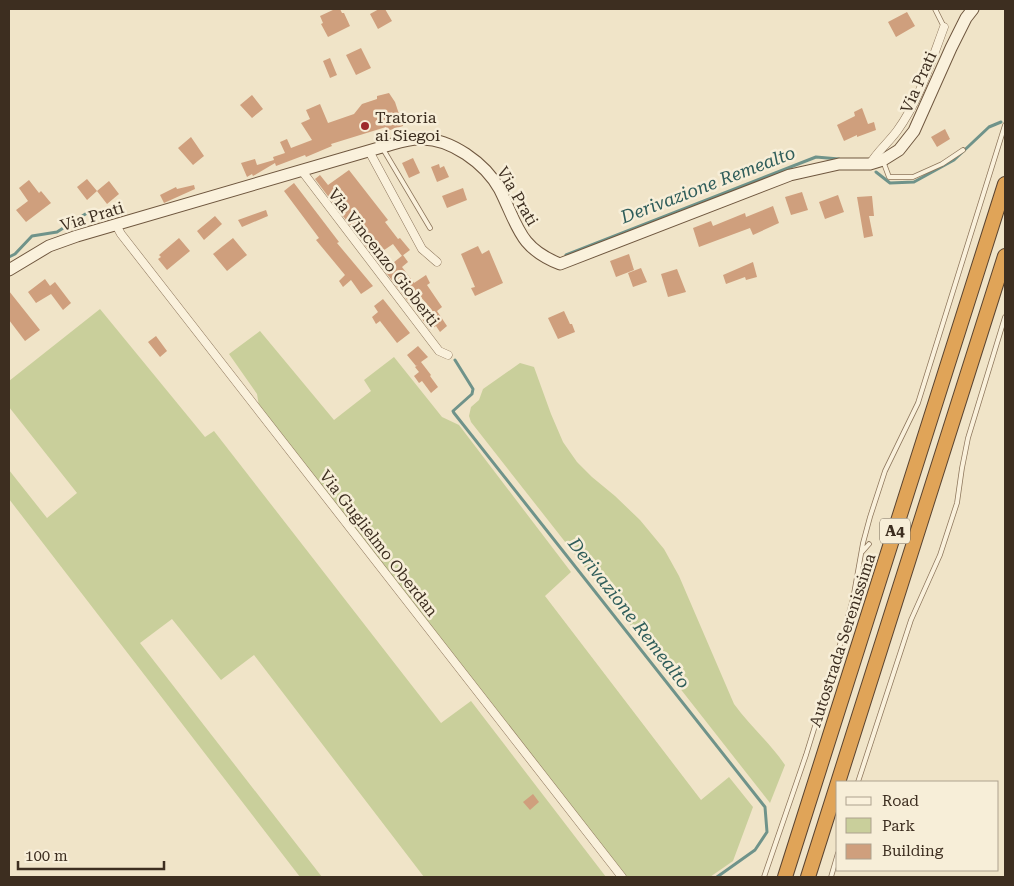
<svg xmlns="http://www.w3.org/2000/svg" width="1014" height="886" font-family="'Roboto Serif',serif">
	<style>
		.green { fill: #c9cf9b }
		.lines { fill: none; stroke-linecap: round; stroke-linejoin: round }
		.stream { stroke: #6f938a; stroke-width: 3 }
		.building { fill: #cf9f7d }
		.lane-casing { stroke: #8d765c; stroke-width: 5.5 }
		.street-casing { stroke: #8d765c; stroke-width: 9 }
		.secondary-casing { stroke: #6f573f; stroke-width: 13 }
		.highway-casing { stroke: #5b4430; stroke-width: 16 }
		.lane { stroke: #faf1dc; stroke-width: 4 }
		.street { stroke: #faf1dc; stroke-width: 8 }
		.secondary { stroke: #faf1dc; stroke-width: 11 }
		.highway { stroke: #e0a458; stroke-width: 14 }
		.poi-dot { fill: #9e2a2b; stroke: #f7eed8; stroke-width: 2 }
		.labels { text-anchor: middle; stroke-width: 5; stroke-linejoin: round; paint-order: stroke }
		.shield { fill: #f7eed8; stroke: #756857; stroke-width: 1 }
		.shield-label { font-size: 15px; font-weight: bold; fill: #3d2e20 }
		.street-label { font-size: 16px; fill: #3d2e20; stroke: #f7eed8 }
		.poi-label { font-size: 16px; fill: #3d2e20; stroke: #f7eed8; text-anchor: start }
		.water-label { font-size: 18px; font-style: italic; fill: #2f5d5a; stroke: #f7eed8 }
	</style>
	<rect width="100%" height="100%" fill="#f0e4c8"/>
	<path class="green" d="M100,309L205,437L214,431L441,723L471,701L606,877H424L254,655L221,680L172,619L140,643L322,877H300L9,499V470L47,518L77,493L9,407V381Z
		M260,331L334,420L371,391L364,380L394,357L442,417L459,425L571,572L545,596L701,800L729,777L753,807L733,861L710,877H626L259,406L257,394L229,354Z
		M520,363L534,367L551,414L563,442L577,462L592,477L615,496L640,520L664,549L679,576L734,704C750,726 770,743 785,765L770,803L471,422L469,416L471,407L479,400L483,389Z"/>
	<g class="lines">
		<path class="stream" d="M876,172L890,183L914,182L954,160L989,127L1001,122
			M566,255L816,157L839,159
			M9,257L15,254L32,236L57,232L87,213
			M455,360L473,389L472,394L453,411L454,413L765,807L767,832L755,850L717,877"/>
	</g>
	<path class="building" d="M335,9H340L342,13H344L350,26L328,37L321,24L323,23L320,16Z
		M379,9H385L392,21L378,29L370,14Z
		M907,12L915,26L896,37L888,22Z
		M361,48L371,68L356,75L346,55Z
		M330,58L337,75L330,78L323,61Z
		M389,93L395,102L403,126L387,131L386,127L331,144L332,146L306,157L305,155L276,166L275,163L253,176L252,174L247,177L241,163L255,159L257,165L274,160L273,157L285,153L280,142L287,139L291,148L312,140L301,123L310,119L306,110L320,104L328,123L354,114L362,104L377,99V96Z
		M252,95L263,109L252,118L240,105Z
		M862,108L868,124L874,122L876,130L857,137V135L844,141L837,125L855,116L854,112Z
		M945,129L950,139L937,147L931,137Z
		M191,137L204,156L193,165L178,148Z
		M413,158L420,173L409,178L402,163Z
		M439,164L440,168L444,166L449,177L437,182L431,167Z
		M349,170L388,220L385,222L398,239L400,238L410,250L402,256L393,244L374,257L315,179L320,175L328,185Z
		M87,179L97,191L87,200L77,187Z
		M29,180L39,193L41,191L51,203L26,222L16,210L28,201L19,188Z
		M109,181L119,194L107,204L97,191Z
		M294,183L339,242L337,243L373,286L361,294L351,280L343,287L339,281L345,275L316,240L319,238L284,191Z
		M194,185L195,189L164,203L160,195L176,187L177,189Z
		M463,188L467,200L447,208L442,196Z
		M802,192L808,210L791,215L785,197Z
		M838,195L844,212L825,219L819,202Z
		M872,196L874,216H869L873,236L864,238L857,197Z
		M773,206L779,223L753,235L750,228L699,247L693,228L711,221L713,226L745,213L746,217Z
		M266,210L268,216L242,227L238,220Z
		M215,216L222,224L204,240L197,231Z
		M179,238L190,251L167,270L158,259L161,257L159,255Z
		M233,238L247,255L227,271L213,254Z
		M478,246L482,254L489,250L503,283L475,296L471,288L475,287L461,254Z
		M629,254L634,270L616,277L610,261Z
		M403,255L408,262L402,267L414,283L426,275L430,283L427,285L442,307L437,311L447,326L440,332L436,326L430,330L422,319L432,310L420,296L410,304L384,270Z
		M753,262L757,277L746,280L745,277L726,284L723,275Z
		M641,268L647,282L633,287L628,273Z
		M677,269L686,292L668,297L661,274Z
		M45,279L50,286L55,282L71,303L63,310L51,294L36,303L28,292Z
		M9,291L40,330L25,341L9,320Z
		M383,299L410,333L397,343L380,321L376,324L372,317L378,312L374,306Z
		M564,311L570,324H572L575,332L558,339L548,318Z
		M156,336L167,351L160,357L148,342Z
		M418,346L428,357L421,362L431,375L430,376L438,387L431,393L422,381L419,383L414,376L419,372L415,367L418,365L416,366L407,355Z
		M533,794L539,802L530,810L523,802Z"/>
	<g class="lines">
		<defs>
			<path id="lane" d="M935,9L944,27
				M383,149L430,228
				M883,161L889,177H913L942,164L963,150
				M862,552L869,544
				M858,782L911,620L940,555L957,503L962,468L968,438L1005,317
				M764,877L806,755L837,655L853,599L863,543L870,517L885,471L918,403L1005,125
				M831,877L838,853"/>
			<path id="street" d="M369,151L422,249L437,262
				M870,164C877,152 888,143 897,131C919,101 931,62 944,27
				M302,171L439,351L448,355
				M116,225L121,234L622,877"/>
			<path id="secondary" d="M9,270L49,246L77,236L382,147C394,144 407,139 419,139C450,137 486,164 500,190C518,226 519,248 560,264L790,175L839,164H870L883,160L899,150L914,131L951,48L966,18L973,9"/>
			<path id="highway" d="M785,877L1005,184
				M808,877L1005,256"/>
		</defs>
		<use href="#lane" class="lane-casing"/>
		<use href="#street" class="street-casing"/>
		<use href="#secondary" class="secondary-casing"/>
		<use href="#highway" class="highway-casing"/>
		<use href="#lane" class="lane"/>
		<use href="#street" class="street"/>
		<use href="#secondary" class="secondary"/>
		<use href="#highway" class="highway"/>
	</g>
	<circle class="poi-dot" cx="365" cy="126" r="5"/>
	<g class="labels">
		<rect class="shield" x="880" y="518.5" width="30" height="25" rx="4"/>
		<g class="shield-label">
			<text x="895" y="536">A4</text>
		</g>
		<g class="street-label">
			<text transform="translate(918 82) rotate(-66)" y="6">Via Prati</text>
			<text transform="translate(518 196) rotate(60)" y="6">Via Prati</text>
			<text transform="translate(92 216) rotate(-17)" y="6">Via Prati</text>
			<text transform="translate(384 257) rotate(52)" y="6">Via Vincenzo Gioberti</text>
			<text transform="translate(379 543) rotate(52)" y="6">Via Guglielmo Oberdan</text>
			<text transform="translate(842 640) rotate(-72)" y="6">Autostrada Serenissima</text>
		</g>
		<g class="poi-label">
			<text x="375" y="123">Tratoria<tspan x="375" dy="18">ai Siegoi</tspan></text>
		</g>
		<g class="water-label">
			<text transform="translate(708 185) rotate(-21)" y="6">Derivazione Remealto</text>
			<text transform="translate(629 613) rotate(52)" y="6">Derivazione Remealto</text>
		</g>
	</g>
	<rect width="1014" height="886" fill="none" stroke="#3d2e20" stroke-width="20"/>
	<rect x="836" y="781" width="162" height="90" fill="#f7eed8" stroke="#ada18e"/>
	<rect x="846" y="797" width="25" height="8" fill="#faf1dc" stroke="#ada18e"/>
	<text x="882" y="806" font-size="15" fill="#3d2e20">Road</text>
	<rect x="846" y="818" width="25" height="15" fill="#c9cf9b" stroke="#ada18e"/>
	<text x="882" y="831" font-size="15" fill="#3d2e20">Park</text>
	<rect x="846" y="844" width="25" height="15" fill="#cf9f7d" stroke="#ada18e"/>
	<text x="882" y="856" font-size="15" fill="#3d2e20">Building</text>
	<path d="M18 861v8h146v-8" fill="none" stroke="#3d2e20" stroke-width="2.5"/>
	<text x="25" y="861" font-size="15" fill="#3d2e20" stroke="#f7eed8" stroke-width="4" paint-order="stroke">100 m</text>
</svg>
